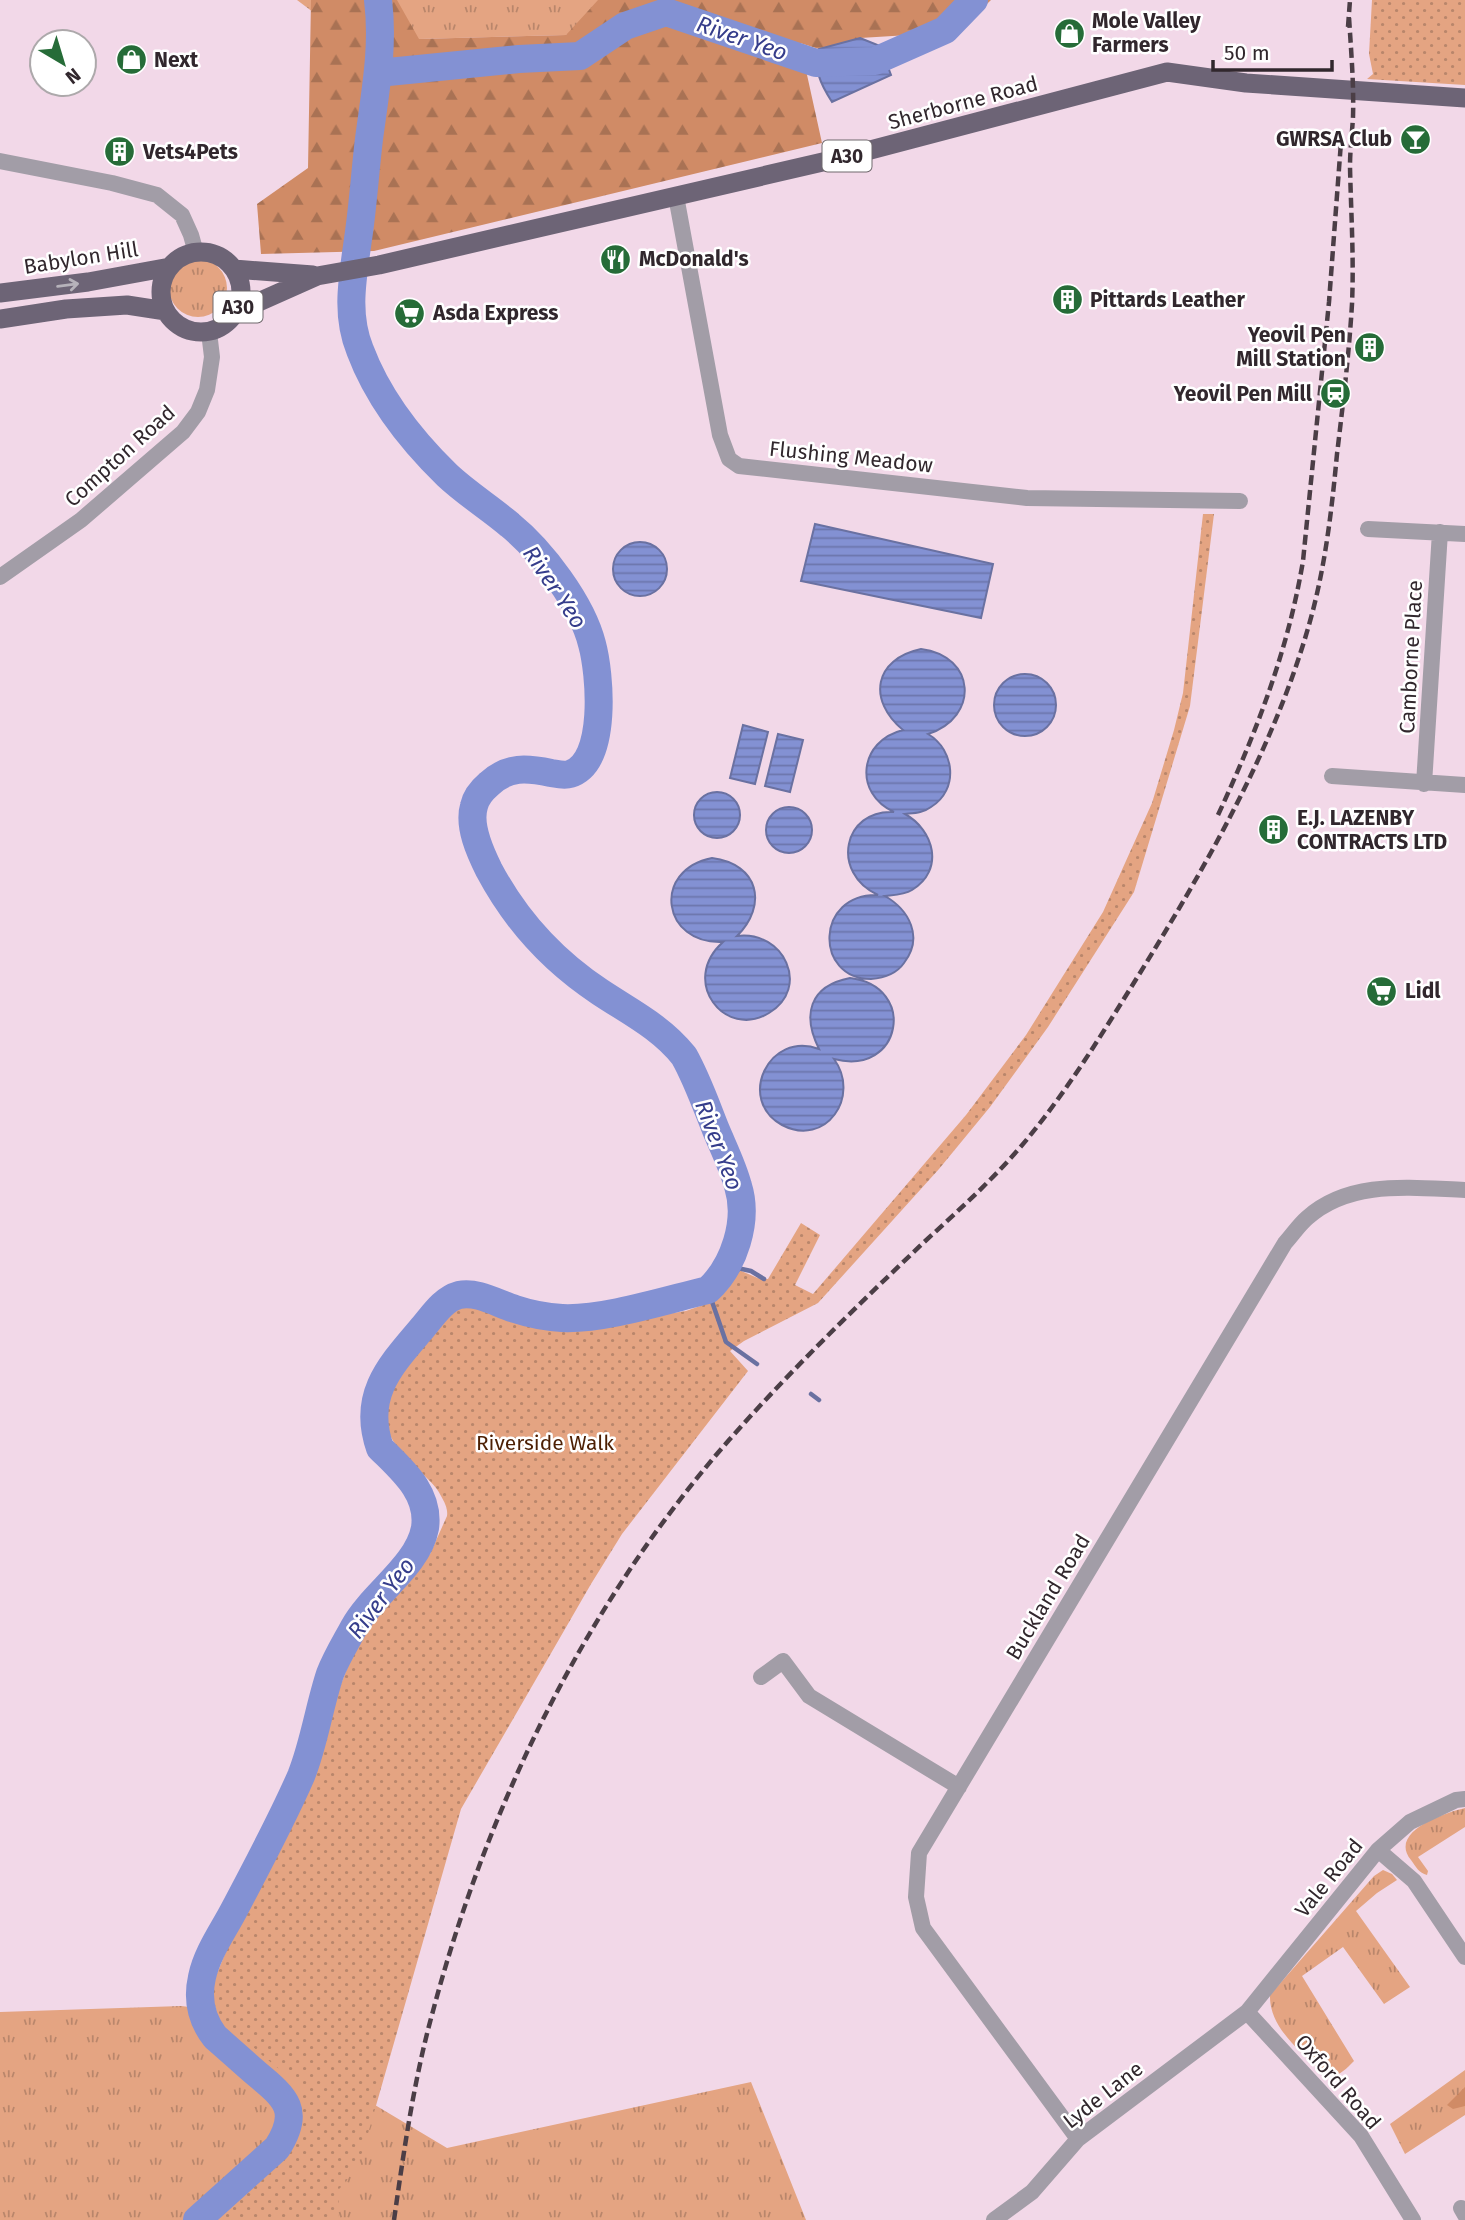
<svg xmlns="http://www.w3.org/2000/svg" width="1465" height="2220" font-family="'Fira Sans',sans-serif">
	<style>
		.grass { fill: url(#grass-tufts) }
		.forest { fill: url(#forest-firs) }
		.park { fill: url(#park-dots) }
		.water { fill: url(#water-rules); stroke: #6a71a1; stroke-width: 2 }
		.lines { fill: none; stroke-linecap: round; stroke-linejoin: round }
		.stream { stroke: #6a71a1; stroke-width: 4.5 }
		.river { stroke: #8391d3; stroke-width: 28 }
		.minor { stroke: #a29da7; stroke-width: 16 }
		.major { stroke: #6d6476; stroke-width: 19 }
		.rail { stroke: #4b3e46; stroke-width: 4.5; stroke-dasharray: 10 5; stroke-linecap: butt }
		.oneway { stroke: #b6b2ba }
		.labels { text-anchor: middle; stroke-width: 5; stroke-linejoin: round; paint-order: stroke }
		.shield { fill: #fff; stroke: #6f686c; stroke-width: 2 }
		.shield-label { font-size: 19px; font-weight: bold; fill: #31272d }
		.poi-label { font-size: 21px; font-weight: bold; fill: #31272d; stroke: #fff; text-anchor: start }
		.street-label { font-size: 21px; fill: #31272d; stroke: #fff }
		.park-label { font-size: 21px; fill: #4c1f03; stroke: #fff }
		.water-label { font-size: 23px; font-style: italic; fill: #353d8b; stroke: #fff }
	</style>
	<defs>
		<pattern id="grass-tufts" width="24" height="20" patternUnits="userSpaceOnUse" patternTransform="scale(1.75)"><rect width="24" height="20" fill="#e4a482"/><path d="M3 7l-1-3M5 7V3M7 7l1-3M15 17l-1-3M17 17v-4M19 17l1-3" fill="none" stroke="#b9866b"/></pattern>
		<pattern id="forest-firs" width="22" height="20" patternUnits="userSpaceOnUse" patternTransform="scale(1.75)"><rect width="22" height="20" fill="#d08b66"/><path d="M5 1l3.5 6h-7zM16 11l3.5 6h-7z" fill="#a97254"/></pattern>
		<pattern id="park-dots" width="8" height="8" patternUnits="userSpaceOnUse" patternTransform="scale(1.75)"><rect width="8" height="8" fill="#e4a482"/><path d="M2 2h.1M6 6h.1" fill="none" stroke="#b9866b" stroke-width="1.8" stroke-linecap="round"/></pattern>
		<pattern id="water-rules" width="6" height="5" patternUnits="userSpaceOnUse" patternTransform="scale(1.75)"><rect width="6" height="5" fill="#8391d3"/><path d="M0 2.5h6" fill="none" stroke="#6c76ac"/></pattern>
	</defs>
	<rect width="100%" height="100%" fill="#f2d8e8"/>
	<path class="grass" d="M297,0H632L566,35L419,39L366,52Z
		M169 288a29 29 0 1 1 58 0a29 29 0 1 1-58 0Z
		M1465,1808V1827L1418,1857L1428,1871L1427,1875C1419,1873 1416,1867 1411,1860C1388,1832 1444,1813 1465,1808Z
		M1383,1870L1392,1874L1397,1880L1377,1893L1356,1911L1410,1987L1384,2004L1343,1947L1302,1976L1354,2061C1344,2071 1336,2080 1322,2073C1301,2051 1269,2028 1270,1995L1374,1876Z
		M181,2006L216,2010L447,2148L751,2082L806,2220H0V2012Z
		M1465,2070V2115L1405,2154L1390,2124Z"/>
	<path class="forest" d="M311,0H397L419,39L566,35L598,0H991L958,32L860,38L819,49L800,43L822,143L374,251L261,254L257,204L308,168Z
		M1465,2087V2106L1453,2109L1447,2105Z"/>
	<path class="park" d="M1372,0H1465V85L1367,79L1373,74L1369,54Z
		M1203,514H1214L1190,706L1134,892L1048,1027L990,1107L939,1169L818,1303L744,1341L730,1351L748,1371L622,1534L591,1584L461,1809L363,2151L346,2182L339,2189L338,2220H210L259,2171L278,2163L297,2141L302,2123L300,2086L263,2056L218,2015L212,1998L215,1978L237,1925L307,1791L341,1684L360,1636L384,1601L430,1554L447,1516C448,1509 445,1503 441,1496C436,1485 425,1477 417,1468C409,1459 398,1450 392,1439C375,1410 392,1375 410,1350C426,1328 444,1308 470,1299L523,1315L531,1321L568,1329L686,1311C718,1300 723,1300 739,1270L760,1279H768L801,1223L820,1235L795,1285L813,1294L966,1115L1026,1035L1103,912L1152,803L1174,730L1183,693Z"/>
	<path class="water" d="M860,38L880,46L891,75L832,102C820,83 814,71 819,49Z
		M815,524L993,564L981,618L801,581Z
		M613 569a27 27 0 1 1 54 0a27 27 0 1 1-54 0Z
		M921,649C976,656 980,717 928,734C955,750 959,790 931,807C923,813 914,813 905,814C934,830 945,870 912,890C904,895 894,895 885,896C909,910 924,937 904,963C897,973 884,978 871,979C814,979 815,893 878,895C830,873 843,809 894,812C853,793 859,741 903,730C867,700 874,659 921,649Z
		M994 705a31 31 0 1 1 62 0a31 31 0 1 1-62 0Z
		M743,725L768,732L755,784L730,778Z
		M778,734L803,740L790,792L765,786Z
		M694 815a23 23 0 1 1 46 0a23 23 0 1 1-46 0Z
		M766 830a23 23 0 1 1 46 0a23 23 0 1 1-46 0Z
		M712,858C759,864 768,905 737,936C784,930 811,988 769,1013C725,1040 679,981 723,942C662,945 651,870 712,858Z
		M850,978C918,986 902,1077 834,1059C861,1096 826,1148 782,1125C736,1100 769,1030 819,1049C802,1015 809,986 850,978Z"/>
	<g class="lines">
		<path class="stream" d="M728,1266L751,1271L764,1279
			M708,1290L726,1342L757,1364
			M811,1394L819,1400"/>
		<path class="river" d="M378,73L519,59L580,56L625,26L666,12L816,63L875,61L945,30L974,0
			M197,2220L277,2148C301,2111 286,2098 257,2074C243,2062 229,2049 215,2037C201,2019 197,1999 202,1977C207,1953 223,1931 234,1910C257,1866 281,1822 301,1776C314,1744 319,1707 330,1674C336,1658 346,1642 354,1627C373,1593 418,1566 425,1528C430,1493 402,1470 380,1448C361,1394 392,1364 424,1326C434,1314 444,1299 459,1295C478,1291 498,1304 515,1309C530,1314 546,1317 562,1318C603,1320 666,1300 708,1290C734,1266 749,1221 738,1186C733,1167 724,1149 716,1130C706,1105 697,1079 684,1056C661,1027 630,1012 600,992C553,961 515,919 489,870C480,852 468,826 474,806C476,797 482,790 489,784C508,766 527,768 551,773C557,774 564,776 570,774C608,762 600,673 592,644C582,604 542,551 510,525C490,508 466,493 447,475C411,440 378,398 360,350C345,313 353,277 358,239C363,206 365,172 369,139C375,93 384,47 378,0"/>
		<path class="minor" d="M0,161L112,183L157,195L182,215L191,235L196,253
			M676,196L720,435L729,459L739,466L1027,498L1240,501
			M1368,529L1465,534
			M0,577L81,520L183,432L198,412L207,390L212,357L209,332
			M1332,776L1465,785
			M1424,784L1440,532
			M761,1677L783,1661L809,1696L959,1787
			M1378,1850L1414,1881L1465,1957
			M1247,2012L1361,2136L1413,2220
			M1078,2139L923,1928L916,1897L919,1853L1285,1243C1293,1234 1299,1225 1307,1218C1350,1179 1413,1188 1465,1190
			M1461,2208L1465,2215
			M994,2220L1032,2192L1078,2139L1247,2012L1378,1850L1410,1822L1456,1800L1465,1799"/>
		<path class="major" d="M161 292a40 40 0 1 1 80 0a40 40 0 1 1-80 0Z
			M234,269L313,275
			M0,293L88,282L170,267
			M236,312L317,276L379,265L840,158L1167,72L1246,83L1465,98
			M0,319L66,309L127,305L166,311"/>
		<path class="rail" d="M1348,27L1350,0
			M1218,815C1256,733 1288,651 1303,561L1329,302L1341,142
			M394,2220C404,2150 414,2079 433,2011C488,1804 587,1602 729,1440C790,1371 856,1307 922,1244C959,1210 996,1177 1028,1138C1070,1087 1105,1029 1140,973C1209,861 1278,741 1312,614C1326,561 1332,507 1337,454C1343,404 1349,354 1352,304C1354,258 1351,213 1350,167C1350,150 1352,134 1353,117C1354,84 1351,50 1349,17"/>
	</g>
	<defs><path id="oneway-shaft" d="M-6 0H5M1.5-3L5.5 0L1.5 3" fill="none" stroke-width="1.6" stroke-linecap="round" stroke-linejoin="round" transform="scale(1.75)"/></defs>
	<use class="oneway" href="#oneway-shaft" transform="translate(68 285) rotate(-7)"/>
	<defs>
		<symbol id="shop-disc" viewBox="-11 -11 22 22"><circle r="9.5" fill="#266c38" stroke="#fff"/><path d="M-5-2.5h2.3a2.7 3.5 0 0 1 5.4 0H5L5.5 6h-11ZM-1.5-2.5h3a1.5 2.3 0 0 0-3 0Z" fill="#fff"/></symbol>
		<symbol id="bar-disc" viewBox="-11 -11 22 22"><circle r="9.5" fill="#266c38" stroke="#fff"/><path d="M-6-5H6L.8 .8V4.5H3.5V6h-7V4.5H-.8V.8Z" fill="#fff"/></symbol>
		<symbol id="building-disc" viewBox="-11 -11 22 22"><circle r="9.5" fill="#266c38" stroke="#fff"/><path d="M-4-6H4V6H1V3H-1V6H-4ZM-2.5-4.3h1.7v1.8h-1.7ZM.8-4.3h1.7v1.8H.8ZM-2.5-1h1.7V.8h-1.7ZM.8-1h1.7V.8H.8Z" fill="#fff"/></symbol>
		<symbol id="restaurant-disc" viewBox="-11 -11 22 22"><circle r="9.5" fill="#266c38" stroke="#fff"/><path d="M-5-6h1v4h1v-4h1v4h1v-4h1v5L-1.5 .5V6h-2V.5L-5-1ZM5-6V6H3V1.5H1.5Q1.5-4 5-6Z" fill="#fff"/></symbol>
		<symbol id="supermarket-disc" viewBox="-11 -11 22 22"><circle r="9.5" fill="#266c38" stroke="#fff"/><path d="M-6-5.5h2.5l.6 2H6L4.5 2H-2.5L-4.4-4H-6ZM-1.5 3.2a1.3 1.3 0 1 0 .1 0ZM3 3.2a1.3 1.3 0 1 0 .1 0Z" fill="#fff"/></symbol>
		<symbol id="station-disc" viewBox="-11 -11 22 22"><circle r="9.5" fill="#266c38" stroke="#fff"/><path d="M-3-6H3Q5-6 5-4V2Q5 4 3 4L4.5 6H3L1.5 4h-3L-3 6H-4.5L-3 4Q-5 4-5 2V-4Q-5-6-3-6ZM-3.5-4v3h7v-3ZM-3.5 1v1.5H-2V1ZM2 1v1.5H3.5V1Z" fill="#fff"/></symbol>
	</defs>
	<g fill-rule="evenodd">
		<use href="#shop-disc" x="1052" y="16" width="35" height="35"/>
		<use href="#shop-disc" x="114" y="42" width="35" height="35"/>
		<use href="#bar-disc" x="1398" y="122" width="35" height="35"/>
		<use href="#building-disc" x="102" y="134" width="35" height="35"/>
		<use href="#restaurant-disc" x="598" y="242" width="35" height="35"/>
		<use href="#building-disc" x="1050" y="282" width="35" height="35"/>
		<use href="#supermarket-disc" x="392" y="296" width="35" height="35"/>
		<use href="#building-disc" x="1352" y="330" width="35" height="35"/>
		<use href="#station-disc" x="1318" y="376" width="35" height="35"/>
		<use href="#building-disc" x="1256" y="812" width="35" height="35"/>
		<use href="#supermarket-disc" x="1364" y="974" width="35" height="35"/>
	</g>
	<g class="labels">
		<g class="shield">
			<rect x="822.5" y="140.5" width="49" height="31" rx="5"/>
			<rect x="213.5" y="291.5" width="49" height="31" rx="5"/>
		</g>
		<g class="shield-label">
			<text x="847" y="163">A30</text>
			<text x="238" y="314">A30</text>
		</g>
		<g class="poi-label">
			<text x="1092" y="28">Mole Valley<tspan x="1092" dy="24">Farmers</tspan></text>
			<text x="154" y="67">Next</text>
			<text x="1392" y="146" text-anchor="end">GWRSA Club</text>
			<text x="143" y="159">Vets4Pets</text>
			<text x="639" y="266">McDonald's</text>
			<text x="1090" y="307">Pittards Leather</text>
			<text x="433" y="320">Asda Express</text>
			<text x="1346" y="342" text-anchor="end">Yeovil Pen<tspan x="1346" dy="24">Mill Station</tspan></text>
			<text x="1312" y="401" text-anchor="end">Yeovil Pen Mill</text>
			<text x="1297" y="825">E.J. LAZENBY<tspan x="1297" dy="24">CONTRACTS LTD</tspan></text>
			<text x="1405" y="998">Lidl</text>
		</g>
		<g class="street-label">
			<text transform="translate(963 103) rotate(-15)" y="7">Sherborne Road</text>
			<text transform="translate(81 258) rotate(-9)" y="7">Babylon Hill</text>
			<text transform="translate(120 456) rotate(-42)" y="7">Compton Road</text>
			<text transform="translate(851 457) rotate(6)" y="7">Flushing Meadow</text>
			<text transform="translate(1411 657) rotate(-87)" y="7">Camborne Place</text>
			<text transform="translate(1048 1597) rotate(-59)" y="7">Buckland Road</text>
			<text transform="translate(1329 1878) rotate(-51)" y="7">Vale Road</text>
			<text transform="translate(1338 2082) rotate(49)" y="7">Oxford Road</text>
			<text transform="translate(1103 2095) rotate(-38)" y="7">Lyde Lane</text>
		</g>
		<g class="park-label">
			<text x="545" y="1450">Riverside Walk</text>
		</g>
		<g class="water-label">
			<text transform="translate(742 38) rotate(19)" y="8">River Yeo</text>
			<text transform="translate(555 587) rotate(56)" y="8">River Yeo</text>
			<text transform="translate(719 1145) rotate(69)" y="8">River Yeo</text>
			<text transform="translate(381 1598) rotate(-53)" y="8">River Yeo</text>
		</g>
	</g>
	<g transform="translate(63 63) rotate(142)"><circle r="33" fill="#ffffff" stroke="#ada9ab" stroke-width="2"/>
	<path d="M0-5L12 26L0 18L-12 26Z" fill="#266c38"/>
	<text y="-10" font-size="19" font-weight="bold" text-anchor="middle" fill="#31272d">N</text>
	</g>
	<path d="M1213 60v10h119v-10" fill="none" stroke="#31272d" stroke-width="3.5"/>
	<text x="1224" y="60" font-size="21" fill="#31272d" stroke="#ffffff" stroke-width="5" paint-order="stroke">50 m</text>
</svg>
